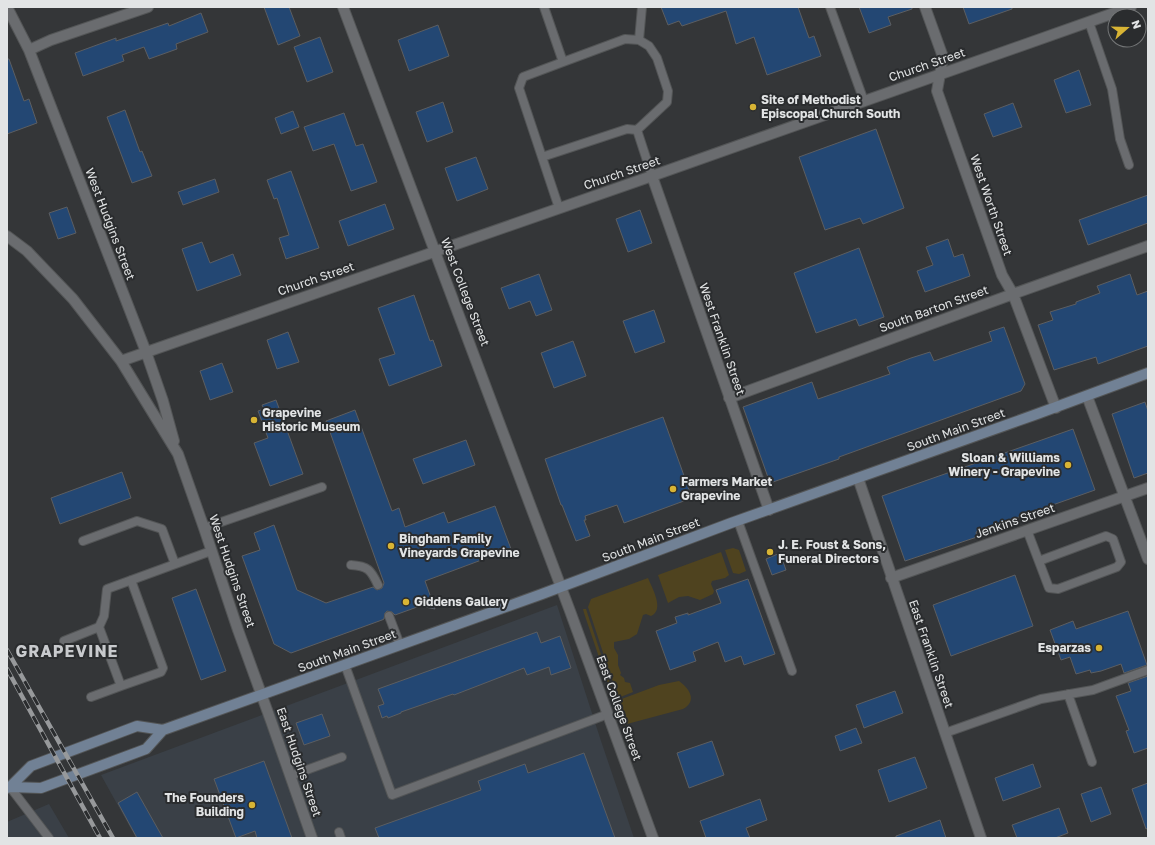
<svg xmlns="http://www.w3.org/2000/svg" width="1155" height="845" font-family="'Golos Text',sans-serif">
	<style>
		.built { fill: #3a4047 }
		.grass { fill: #4f431f }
		.building { fill: #234773; stroke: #5c5e61 }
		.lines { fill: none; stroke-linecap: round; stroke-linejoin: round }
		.lane-casing { stroke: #535556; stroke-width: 10 }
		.street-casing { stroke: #535556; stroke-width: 12 }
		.secondary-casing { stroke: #535556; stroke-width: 12 }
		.lane { stroke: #6a6c6f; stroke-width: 8 }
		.street { stroke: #6a6c6f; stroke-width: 10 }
		.secondary { stroke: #718195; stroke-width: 10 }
		.rail-casing { stroke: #97999b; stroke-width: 4.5 }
		.rail { stroke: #2a2c2e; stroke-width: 3; stroke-dasharray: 9; stroke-linecap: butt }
		.poi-dot { fill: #d8b434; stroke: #2a2c2e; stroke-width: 1.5 }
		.labels { text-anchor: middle; stroke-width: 4; stroke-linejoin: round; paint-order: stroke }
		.street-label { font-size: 12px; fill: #e2e4e5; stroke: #2a2c2e }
		.poi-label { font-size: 12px; font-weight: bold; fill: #e2e4e5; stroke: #2a2c2e; text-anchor: start }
		.district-label { font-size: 16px; font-weight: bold; letter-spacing: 1px; fill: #c8cacd; stroke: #2a2c2e }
	</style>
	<rect width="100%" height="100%" fill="#343638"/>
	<path class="built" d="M557,605L601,741L634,838H136L101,775Z
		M49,804L69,838H7V822Z"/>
	<path class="grass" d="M733,548L739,550L746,571L739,574L733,573L725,550Z
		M721,552L729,575L725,578L712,581L711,584L714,591L713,594L700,600L688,596L679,597L668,603L658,575Z
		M648,578C652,588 665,610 651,616L646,614L643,615L637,634L629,639L614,642V648L618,655V665L621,673L620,675L624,678L625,682L630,683L633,692L618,698L588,607L591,599Z
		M583,609H586L588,615L625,727L622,725L584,613Z
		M679,681C689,688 698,701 683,709L627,724L619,700L659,685Z"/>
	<path class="building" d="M264,7H289L300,36L278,45Z
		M661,7H798L809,38L814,36L821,56L767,75L754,37L736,44L726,11L682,26L679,21L668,25Z
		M859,7H912V9L888,17L891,25L869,33Z
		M963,7H1012V9L969,24Z
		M201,13L208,32L176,44L177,49L149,59L144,47L122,55L124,61L83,76L75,53L116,38V41L168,23L169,26Z
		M438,25L449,56L409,71L398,40Z
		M320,37L333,72L307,82L294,47Z
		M7,59H9L24,101L29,99L37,123L7,134Z
		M1079,70L1091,105L1066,113L1054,80Z
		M443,102L453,132L427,142L416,112Z
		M1013,103L1022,127L993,137L984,114Z
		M125,110L140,152L142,151L152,176L132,183L107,117Z
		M293,111L299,127L281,134L275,118Z
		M344,113L356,146L363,144L377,182L351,191L334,144L313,151L304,127Z
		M876,129L904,208L863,224L860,218L825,230L799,157Z
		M476,157L488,189L457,201L445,168Z
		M291,171L319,248L286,259L279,238L289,235L277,198L274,199L267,180Z
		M215,179L219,192L183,205L178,192Z
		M1148,195V223L1088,245L1079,220Z
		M385,204L394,229L348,246L339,221Z
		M67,207L76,233L58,239L49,213Z
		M640,210L652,243L628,252L616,219Z
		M948,239L954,257L963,254L970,276L925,292L917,271L933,265L926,247Z
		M202,242L210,263L233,254L241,275L197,291L182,249Z
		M859,248L884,317L859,326L856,319L816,333L794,273Z
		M539,274L552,310L536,316L530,301L509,309L501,288Z
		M1130,274L1137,295L1148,291V346L1098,364L1096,357L1054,370L1038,325L1053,320L1050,312L1076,304V302L1100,293L1097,286Z
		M414,295L430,341L433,340L442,366L389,386L379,359L395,354L378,308Z
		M654,310L665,342L635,353L623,321Z
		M1004,327L1025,384L1021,391L839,457V459L770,483L743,407L812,382L818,399L890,374L887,367L911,358L930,352L934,361L992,341L989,332Z
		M288,332L299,362L277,369L267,340Z
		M573,341L586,376L554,388L541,353Z
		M222,363L233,392L210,400L200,371Z
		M276,400L303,474L270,486L254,443L268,438L258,411L264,409L262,405Z
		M1145,402L1148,411V473L1134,478L1112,414Z
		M355,410L392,511L399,508L405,527L444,512L448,523L495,506L511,549L425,581L435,609L420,606L395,615L392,612L387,611L385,613L384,619L382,620L291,653L274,644L242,556L260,550L254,533L274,525L297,590L326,603L373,587L377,590L382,588L384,583L326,421Z
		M663,417L692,498L624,523L617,505L585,516L586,520H584L590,536L576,541L562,505H561L545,459Z
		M1073,429L1095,490L976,532L977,537L905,561L882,496Z
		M466,440L475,465L423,484L413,459Z
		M122,472L131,498L60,524L51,498Z
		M780,553L786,570L772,575L766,559Z
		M1015,575L1033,626L951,656L933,605Z
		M748,579L775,654L744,665L741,656L725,662L718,642L693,652L696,661L670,670L656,631L677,623L675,617L688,613V615L721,603L716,590Z
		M196,589L226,671L201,680L172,598Z
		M1128,611L1147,665L1124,673L1121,664L1101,671L1091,673L1090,670L1076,674L1070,657L1061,660L1050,630L1073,621L1076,629Z
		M537,632L541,643L560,636L571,668L551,675L549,667L527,675L524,668L454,695L453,694L401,712V713L388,718L387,716L382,718L378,706L384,704L378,689Z
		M1148,676V748L1134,753L1126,731L1129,730L1116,696L1131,691L1128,683Z
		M895,691L903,713L864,728L856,705Z
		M322,714L330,736L304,745L296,723Z
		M856,728L862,743L840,751L835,736Z
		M712,741L724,775L689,788L677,753Z
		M584,753L615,838H379L375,828L481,790L478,781L525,764L528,773Z
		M915,757L927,788L889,802L878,770Z
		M264,761L292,838H257L255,831L236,838L214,779Z
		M1033,764L1041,787L1003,801L995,778Z
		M1148,783V828L1146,829L1132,789Z
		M1101,787L1111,814L1091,822L1081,794Z
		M137,792L163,838H137L118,803Z
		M760,799L767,820L746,828L750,838H706L700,821Z
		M1059,808L1068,833L1055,838H1017L1012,825Z
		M940,820L946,838H896V836Z"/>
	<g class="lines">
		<defs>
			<path id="lane" d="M544,7L563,62L523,77L519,88L559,208
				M830,7L864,101
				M1089,22L1112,89L1120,139L1129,165
				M639,40L642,7
				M563,62L625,39L639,40L649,46L657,58L668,91L667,102L637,130L652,176
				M542,157L627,129L637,130
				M738,521L792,671
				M204,528L322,487
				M1027,530L1049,588L1058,589L1117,567L1121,562L1113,539L1106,536L1039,561
				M83,541L137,521L162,529L175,564
				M351,565C368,566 371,570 378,585
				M131,580L163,668L161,672L121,686L99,627L104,616L107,589L211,551
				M389,616L400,645
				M64,641L99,627
				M345,665L392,795L608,714
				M1068,694L1092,762
				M91,697L121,686
				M945,733L1041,699L1093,690L1148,670
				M290,776L342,757
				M10,787L49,838
				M339,832L341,838"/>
			<path id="street" d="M7,7L29,50L146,352L163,401L174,441
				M343,7L570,611L653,838
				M925,7L943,57L937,91L1002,275L1013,294L1056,408
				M29,50L51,40L148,7
				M652,176L769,510
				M7,236L27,251L73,299L121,361L178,454L204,528L238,630L271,721L312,838
				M121,361L652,176L1131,7
				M1087,396L1148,559
				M729,398L1013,294L1148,246
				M858,478L981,838
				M891,578L1148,488"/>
			<path id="secondary" d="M10,787L31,766L137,726L163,730
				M7,788L10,787L41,788L146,749L163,730L542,594L731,523L1037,414L1148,373"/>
		</defs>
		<use href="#lane" class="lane-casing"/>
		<use href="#street" class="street-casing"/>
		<use href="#secondary" class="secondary-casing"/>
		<use href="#lane" class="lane"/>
		<use href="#street" class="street"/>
		<use href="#secondary" class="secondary"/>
		<defs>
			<path id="rail" d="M7,650L113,838
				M7,669L100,838"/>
		</defs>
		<use href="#rail" class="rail-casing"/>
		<use href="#rail" class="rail"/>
	</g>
	<g class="poi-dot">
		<circle cx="753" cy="107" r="4"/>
		<circle cx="254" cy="420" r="4"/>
		<circle cx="1068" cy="465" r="4"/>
		<circle cx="673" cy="489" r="4"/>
		<circle cx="391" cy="546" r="4"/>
		<circle cx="770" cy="552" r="4"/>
		<circle cx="406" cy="602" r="4"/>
		<circle cx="1099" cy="648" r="4"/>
		<circle cx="252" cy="805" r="4"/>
	</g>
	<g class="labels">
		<g class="street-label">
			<text transform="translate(927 65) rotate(-19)" y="4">Church Street</text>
			<text transform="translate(622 173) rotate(-19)" y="4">Church Street</text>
			<text transform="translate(991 205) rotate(71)" y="4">West Worth Street</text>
			<text transform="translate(110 224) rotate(69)" y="4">West Hudgins Street</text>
			<text transform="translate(316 279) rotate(-19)" y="4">Church Street</text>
			<text transform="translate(465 292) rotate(69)" y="4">West College Street</text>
			<text transform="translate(934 309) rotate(-20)" y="4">South Barton Street</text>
			<text transform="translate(722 339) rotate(71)" y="4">West Franklin Street</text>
			<text transform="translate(956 430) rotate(-20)" y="4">South Main Street</text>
			<text transform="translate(1015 521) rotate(-19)" y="4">Jenkins Street</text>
			<text transform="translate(651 540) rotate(-21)" y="4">South Main Street</text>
			<text transform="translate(232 571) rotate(71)" y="4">West Hudgins Street</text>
			<text transform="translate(347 651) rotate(-20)" y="4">South Main Street</text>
			<text transform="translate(931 654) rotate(71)" y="4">East Franklin Street</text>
			<text transform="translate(619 708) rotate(70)" y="4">East College Street</text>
			<text transform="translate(299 762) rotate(71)" y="4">East Hudgins Street</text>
		</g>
		<g class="poi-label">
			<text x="761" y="104">Site of Methodist<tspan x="761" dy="14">Episcopal Church South</tspan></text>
			<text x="262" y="417">Grapevine<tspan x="262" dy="14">Historic Museum</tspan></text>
			<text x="1060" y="462" text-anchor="end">Sloan &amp; Williams<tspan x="1060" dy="14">Winery - Grapevine</tspan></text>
			<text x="681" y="486">Farmers Market<tspan x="681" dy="14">Grapevine</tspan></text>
			<text x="399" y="543">Bingham Family<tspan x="399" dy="14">Vineyards Grapevine</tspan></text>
			<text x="778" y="549">J. E. Foust &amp; Sons,<tspan x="778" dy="14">Funeral Directors</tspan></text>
			<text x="414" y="606">Giddens Gallery</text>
			<text x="1091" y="652" text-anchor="end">Esparzas</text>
			<text x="244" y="802" text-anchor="end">The Founders<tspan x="244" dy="14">Building</tspan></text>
		</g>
		<g class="district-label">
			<text x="67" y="657">GRAPEVINE</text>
		</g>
	</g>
	<rect width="1155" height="845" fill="none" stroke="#e2e4e5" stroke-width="16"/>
	<g transform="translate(1127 28) rotate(70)"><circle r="19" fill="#2a2c2e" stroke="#747677"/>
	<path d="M0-3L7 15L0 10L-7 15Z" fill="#d8b434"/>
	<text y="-6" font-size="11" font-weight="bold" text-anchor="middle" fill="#e2e4e5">N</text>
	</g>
</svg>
